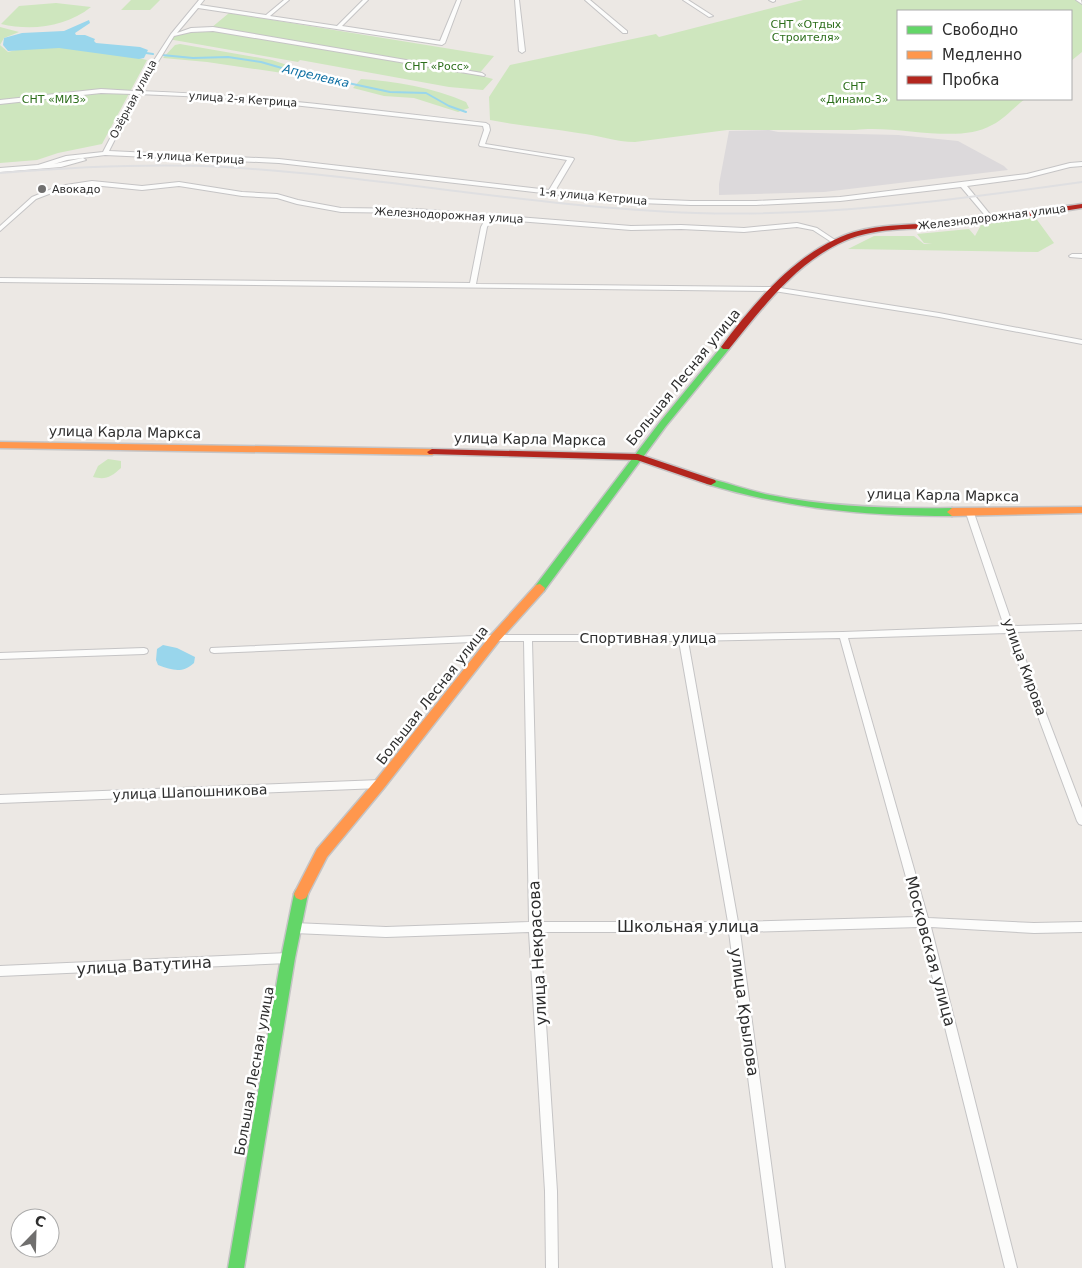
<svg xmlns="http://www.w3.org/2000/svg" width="1082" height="1268" font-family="'DejaVu Sans',sans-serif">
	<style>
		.industrial { fill: #dcd9db }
		.green { fill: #cee6be }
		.water { fill: #99d6ec }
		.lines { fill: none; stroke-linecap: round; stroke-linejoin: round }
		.stream { stroke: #99d6ec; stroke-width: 2 }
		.street-casing { stroke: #c5c4c5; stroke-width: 2 }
		.fast-casing { stroke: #c5c4c5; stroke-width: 3 }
		.slow-casing { stroke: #c5c4c5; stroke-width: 3 }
		.jam-casing { stroke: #c5c4c5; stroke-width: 3 }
		.street { fill: #fcfcfb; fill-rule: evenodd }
		.fast { fill: #63d668; fill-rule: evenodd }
		.slow { fill: #ff974d; fill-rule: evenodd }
		.jam { fill: #b3261e; fill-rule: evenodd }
		.rail { stroke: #dfdfe1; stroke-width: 2 }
		.poi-dot { fill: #706f6e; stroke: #fff; stroke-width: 2 }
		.labels { text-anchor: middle; stroke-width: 5; stroke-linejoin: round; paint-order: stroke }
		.far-park-label { font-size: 11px; fill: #2c6e1b; stroke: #fff }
		.far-street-label { font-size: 11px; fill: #2e2e2e; stroke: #fff }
		.far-poi-label { font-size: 11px; fill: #2e2e2e; stroke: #fff; text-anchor: start }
		.far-water-label { font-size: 12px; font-style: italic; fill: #0d6fa3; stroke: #fff }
		.street-label { font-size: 14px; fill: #2e2e2e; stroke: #fff }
		.near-street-label { font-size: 16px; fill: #2e2e2e; stroke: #fff }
	</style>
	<rect width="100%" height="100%" fill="#ece8e4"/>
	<path class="industrial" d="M769,130L778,132L898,135L958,141L1004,166L1008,170L824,192L719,195V184L729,131Z"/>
	<path class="green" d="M131,0H160L150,10H121Z
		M803,0H1082V52L1071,61V11H898V99H1025C1014,107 1004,119 992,125C958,145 896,124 855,130H727L635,142C616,142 598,135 578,133C549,128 520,126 490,120L489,97L510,65L656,34L659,37Z
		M56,3L91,7C66,27 32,31 1,24L19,6Z
		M229,13L494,56L478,75L493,79L483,90L449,87L300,60L298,62L168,39C184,30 194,27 211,28Z
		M0,27L19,32L4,38L0,45L8,52C54,39 101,51 147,60L102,144L58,153L37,160L0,163Z
		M180,44L272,60L299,69L296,75L207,62L163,58L175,45Z
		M361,79C395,81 434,88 466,102L469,108L458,112L414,98L384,96L353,88Z
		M1035,217L1054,243L1038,252L848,249L874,236H914L924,244L932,243H924L917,234L969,229L975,236L981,225Z
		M108,459L121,461V468C111,477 106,480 93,477L98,466Z"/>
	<path class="water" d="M89,20L90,23L75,33L76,35H85L95,39L94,41L96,43L140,47L148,50L144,58L139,59L59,48L8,51L3,45L4,38L22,33L64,31Z
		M163,645L177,648L195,657L194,663C182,674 172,670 158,665L156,660L157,649Z"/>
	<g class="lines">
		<path class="stream" d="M146,53L153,54
			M162,55L193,58L228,57L261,62L306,75L341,81
			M348,83L390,92L426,93L449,106L466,112"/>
		<defs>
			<path id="street" d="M199,0H204L200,5L266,15L284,0H289L270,16L337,26L363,0H368L342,26L440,41L457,0H461L445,43L442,45L198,8L177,33L191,28L213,27L482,73L485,75L484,76L213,31L191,32L174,36L140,91C256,95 371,110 486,123L489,125L490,130L485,144L573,158L574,159L555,191L640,199L691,201H756L840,197L1027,174L1070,163L1082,162V166L1070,167L1027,178L967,186L993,218L990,220L988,219L961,187L840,201L756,205H691L640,203L551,194L279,163L105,155L67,160L54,164L83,158L86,160L61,167L0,172V168L38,165L66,156L103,152L133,94L101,93L0,104V100L101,89L134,91L171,34ZM138,94L206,97L275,103L483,126L484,130L479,145L480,146L567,160L549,190L279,159L109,151Z
				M515,0H519L525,51L522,53L519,51Z
				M585,0H590L627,31V33H623Z
				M683,0H688L713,16L709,17Z
				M769,0H775V1L773,2Z
				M1076,0H1081L1082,4Z
				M92,181L142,186L179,182L242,192L277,194L298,200L341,208L416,209L631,226L681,225L744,228L797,223L817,228L838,242L833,243L813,230L797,227L744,232L681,229L631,230L492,219L487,227L476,284L774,287L939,313L1082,340V344L939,317L774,291L0,282V278L470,283L481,227L486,218L416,213L341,212L297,204L277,198L242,196L179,186L142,190L92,185L62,189L36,199L0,231V226L32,197L59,186Z
				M1072,254H1082V258L1070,257L1069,256Z
				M970,510L974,513L1013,626L1082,624V630L1015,632L1082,808V825L1079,824L1077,821L1007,633L848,638L928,918L1034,923L1082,922V932L1034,933L931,927L1017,1268H1005L920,927L740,932L785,1268H773L729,932H540L557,1191L558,1268H546L545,1191L529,932L386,937L294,933L290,931L289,928L290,925L294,923L386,927L529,922L524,641H495L214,653L211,652L210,650L211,648L495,635H683L843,632L1004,626L966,513ZM840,638L917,917L738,922L688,641ZM532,641H679L728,922H539Z
				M144,648L147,649L148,651L147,653L144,654L0,659V653Z
				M380,780L383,781L385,784L383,787L380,788L0,803V795Z
				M288,953L292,955L293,958L292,961L288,963L0,976V966Z"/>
			<path id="fast" d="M726,344L729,345V349L666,426L544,591H536L535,588L536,585L660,422L723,345Z
				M711,479C731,484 750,491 770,495C830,507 891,509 952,508L957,512L952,516C868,516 788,509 707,484L706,482Z
				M301,888L306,890L308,894L295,958L244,1268H228L281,958L294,894L296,890Z"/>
			<path id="slow" d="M0,442L432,449L437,452L432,455L0,448Z
				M1082,507V513L952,516L947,512L952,508Z
				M540,584L545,588L544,591L499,641L384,788L327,857L306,898L301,900L296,898L294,894L317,849L376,780L491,635L536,585Z"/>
			<path id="jam" d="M1082,204V208C1038,215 994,222 950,227C913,230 872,226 838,244C792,267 761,310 729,349H723L721,347C751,307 788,262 834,240C869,222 911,226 950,222C994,217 1038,210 1082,204Z
				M432,449L638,454L715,480L716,482L711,485L707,484L637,460L429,454L427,452Z"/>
		</defs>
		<use href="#street" class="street-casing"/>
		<use href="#fast" class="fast-casing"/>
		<use href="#slow" class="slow-casing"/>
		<use href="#jam" class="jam-casing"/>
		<use href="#street" class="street"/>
		<use href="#fast" class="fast"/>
		<use href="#slow" class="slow"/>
		<use href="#jam" class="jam"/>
		<path class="rail" d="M0,173C74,167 149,163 224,167C382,176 538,208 696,213C826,217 954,200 1082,182"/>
	</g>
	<circle class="poi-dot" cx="42" cy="189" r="5"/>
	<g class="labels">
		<g class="far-park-label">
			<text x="806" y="28">СНТ «Отдых<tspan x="806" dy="13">Строителя»</tspan></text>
			<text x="437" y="70">СНТ «Росс»</text>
			<text x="854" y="90">СНТ<tspan x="854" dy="13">«Динамо-3»</tspan></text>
			<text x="54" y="103">СНТ «МИЗ»</text>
		</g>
		<g class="far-street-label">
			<text transform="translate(133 99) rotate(-62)" y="4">Озёрная улица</text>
			<text transform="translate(243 99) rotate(4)" y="4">улица 2-я Кетрица</text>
			<text transform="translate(190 157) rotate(3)" y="4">1-я улица Кетрица</text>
			<text transform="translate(593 196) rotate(5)" y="4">1-я улица Кетрица</text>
			<text transform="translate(449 215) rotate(3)" y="4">Железнодорожная улица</text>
			<text transform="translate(992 217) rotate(-7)" y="4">Железнодорожная улица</text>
		</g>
		<g class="far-poi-label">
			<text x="52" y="193">Авокадо</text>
		</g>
		<g class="far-water-label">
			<text transform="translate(316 76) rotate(13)" y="4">Апрелевка</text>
		</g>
		<g class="street-label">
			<text transform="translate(683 377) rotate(-51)" y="5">Большая Лесная улица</text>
			<text transform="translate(125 432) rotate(1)" y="5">улица Карла Маркса</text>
			<text transform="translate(530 439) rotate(1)" y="5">улица Карла Маркса</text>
			<text transform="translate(943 495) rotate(1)" y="5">улица Карла Маркса</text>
			<text x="648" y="643">Спортивная улица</text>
			<text transform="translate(1025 667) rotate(70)" y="5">улица Кирова</text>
			<text transform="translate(432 695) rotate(-52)" y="5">Большая Лесная улица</text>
			<text transform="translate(190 792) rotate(-2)" y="5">улица Шапошникова</text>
			<text transform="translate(254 1071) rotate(-80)" y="5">Большая Лесная улица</text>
		</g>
		<g class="near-street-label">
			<text x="688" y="932">Школьная улица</text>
			<text transform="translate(931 951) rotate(75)" y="6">Московская улица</text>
			<text transform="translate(537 953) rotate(-93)" y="6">улица Некрасова</text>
			<text transform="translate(144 965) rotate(-3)" y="6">улица Ватутина</text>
			<text transform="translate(745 1012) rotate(82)" y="6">улица Крылова</text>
		</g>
	</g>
	<rect x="897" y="10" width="175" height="90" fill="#ffffff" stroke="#ababab"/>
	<rect x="907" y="26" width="25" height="8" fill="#63d668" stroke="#ababab"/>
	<text x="942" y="35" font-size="15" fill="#2e2e2e">Свободно</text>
	<rect x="907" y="51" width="25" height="8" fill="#ff974d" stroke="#ababab"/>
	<text x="942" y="60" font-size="15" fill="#2e2e2e">Медленно</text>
	<rect x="907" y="76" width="25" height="8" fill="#b3261e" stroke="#ababab"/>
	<text x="942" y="85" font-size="15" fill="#2e2e2e">Пробка</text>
	<g transform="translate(35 1233) rotate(23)"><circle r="24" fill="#ffffff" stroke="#ababab"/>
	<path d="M0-4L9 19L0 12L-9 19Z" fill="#706f6e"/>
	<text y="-8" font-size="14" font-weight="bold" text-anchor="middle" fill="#2e2e2e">С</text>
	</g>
</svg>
